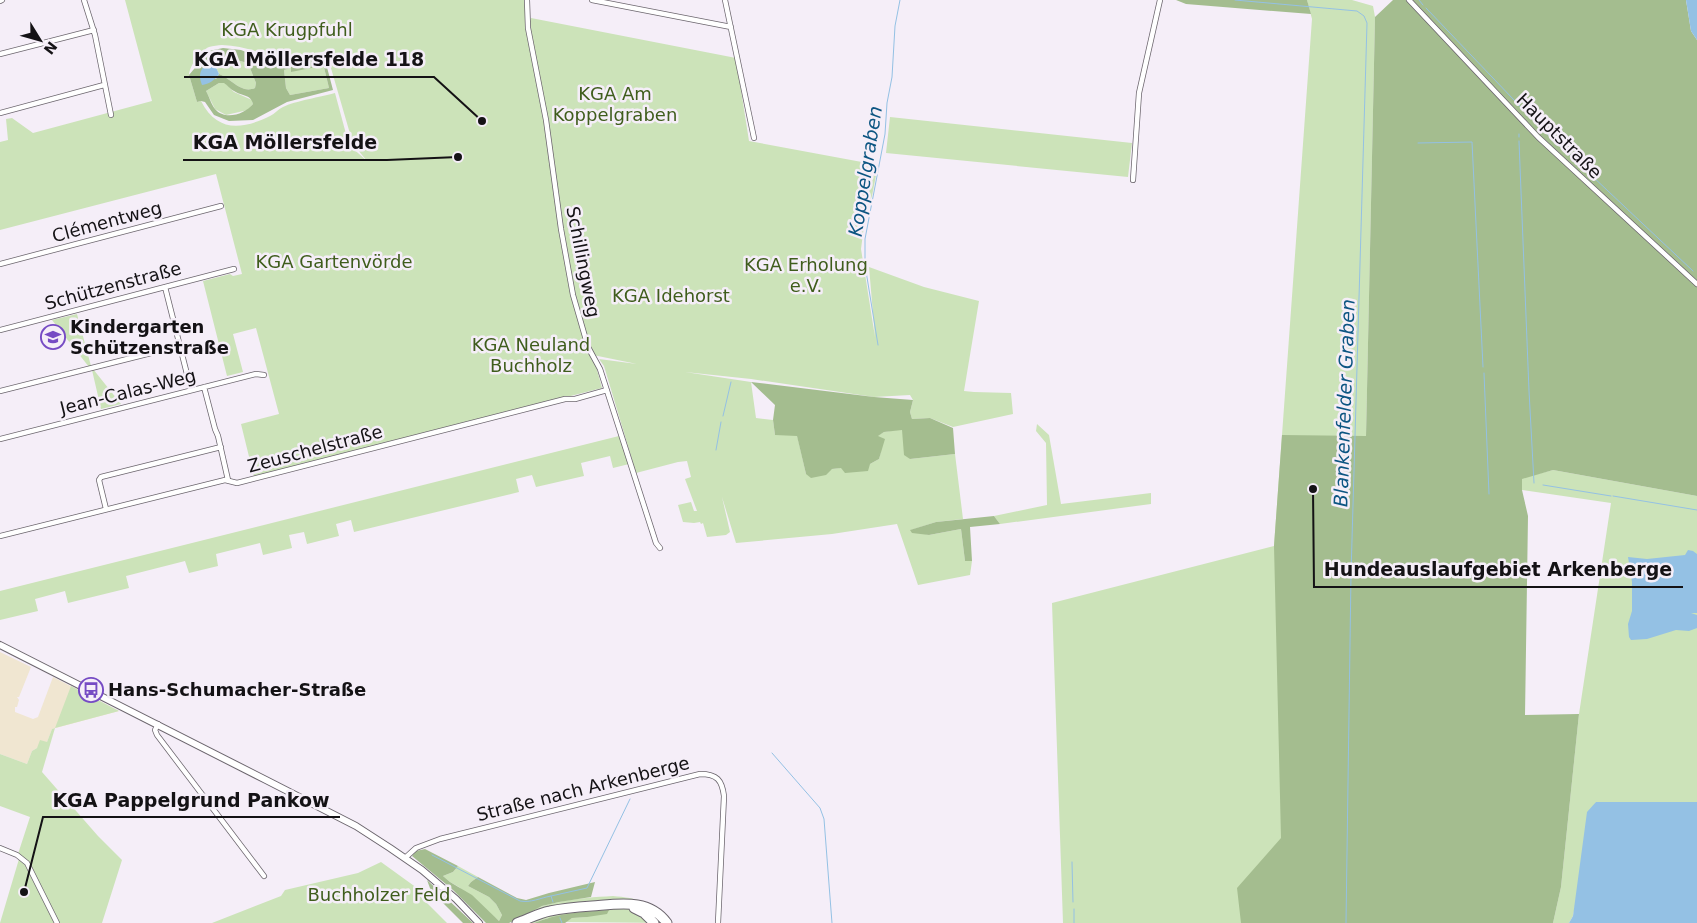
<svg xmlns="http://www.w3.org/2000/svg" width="1697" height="923" font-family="'DejaVu Sans',sans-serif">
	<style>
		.commercial { fill: #f0e6d1 }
		.green { fill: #cce3b9; fill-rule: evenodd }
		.forest { fill: #a4bd8f; fill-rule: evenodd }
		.water { fill: #94c1e4 }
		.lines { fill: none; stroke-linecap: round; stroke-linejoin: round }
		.stream { stroke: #94c1e4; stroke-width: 1 }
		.street-casing { stroke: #6c666e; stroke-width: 6 }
		.secondary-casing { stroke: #6c666e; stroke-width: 8 }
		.highway-casing { stroke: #6c666e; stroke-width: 11 }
		.street { stroke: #fff; stroke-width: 4.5 }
		.secondary { stroke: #fff; stroke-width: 6 }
		.highway { stroke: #fff; stroke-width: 9 }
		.labels { text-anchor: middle; stroke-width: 5; stroke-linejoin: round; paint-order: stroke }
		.park-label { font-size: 18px; fill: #3f5d1c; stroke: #f5eef8 }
		.street-label { font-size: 18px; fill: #141215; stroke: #f5eef8 }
		.poi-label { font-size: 18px; font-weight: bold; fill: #141215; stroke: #f5eef8; text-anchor: start }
		.water-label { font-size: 19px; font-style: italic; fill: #0c5582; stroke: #f5eef8 }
		.leader { fill: none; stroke: #141215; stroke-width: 2 }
		.callout-dot { fill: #141215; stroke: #f5eef8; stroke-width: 2 }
		.callout-label { font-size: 19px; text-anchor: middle; font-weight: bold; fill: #141215; stroke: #f5eef8; stroke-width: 5; stroke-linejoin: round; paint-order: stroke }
	</style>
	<rect width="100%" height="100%" fill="#f5eef8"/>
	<path class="commercial" d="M0,652L31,667L19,697H17L19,700L17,707H15V712L33,719L38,717L53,677L119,711L52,729L47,742L32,751L27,764L0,754Z"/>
	<path class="green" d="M125,0H525L528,27L531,18L736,58L749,141L878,165L872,196L866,210L861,249L875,337L869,267L924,287L979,301L964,391L974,392L1011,393L1013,414L953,427L930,418L912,419L910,412L913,400L910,395L874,397L751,379L685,372L751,382L756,418L773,420L775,435H797L806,474L832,469L870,464L879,459L881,451L877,436L884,432L902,429L910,459L955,454L963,519L936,522L911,530L929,535L961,529L965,561H972L970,575L918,585L897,524L832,534L736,543L722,497L730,532L726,535L707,537L703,523L701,524L700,522L694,523L683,522L678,505L691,502L694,511H697L685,479L691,477L687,461L678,462L636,473L604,366L599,359L637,364L593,355L602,388L254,477L241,424L279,414L256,328L233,334L243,372L227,376L203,281L230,274L233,276L242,274L216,174L0,230V142L8,140L6,119L12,118L33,133L152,101ZM222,45C244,46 261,52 281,62L326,51L353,144L367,161L349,145L335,93C321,97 295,101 283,107C278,109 275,114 270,116C241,130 217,132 201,101L197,102L189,75C190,65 200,51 209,47C213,46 218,45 222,45Z
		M1307,0H1352L1373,6L1375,17L1366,437L1350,436L1342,923H1063L1052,603L1274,546L1312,19Z
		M322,59L329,88L290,95L286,88L284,70L291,68V72Z
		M236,60L248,63L256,83L255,88C241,94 232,79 219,74L214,63L221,61Z
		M224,82L234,92L252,100L253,104L248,110L226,115L215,109L206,91L219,83Z
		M890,117L1132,143L1128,177L886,153Z
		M77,314L91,366L89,367L52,320Z
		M93,369L121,404L101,409L92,370Z
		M1037,424L1049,435L1061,504L1151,493V504L1000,524L994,516L1047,505L1046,443L1036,431Z
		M619,436L629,464L613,468L610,456L581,463L584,476L536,487L532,475L516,479L519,492L354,532L351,520L336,524L339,536L307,544L304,532L289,535L292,548L263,555L260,543L216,554L218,566L189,573L185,561L126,576L129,588L68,603L65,591L35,599L38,611L0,620V591Z
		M1553,470L1697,496V802H1596L1573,916L1569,923H1553L1561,887L1579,714L1611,503L1522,490V478Z
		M71,686L119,711L55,728L42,772L98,836L122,860L102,923H59L28,862L18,854L30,817L0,806V754L27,764L32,751L37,748L40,740L47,742L52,729L55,728Z
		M19,859L23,861L55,923H0Z
		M381,862L417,888L421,897L447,923H212L281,896L285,890L358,873Z
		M458,866L478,877L471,882L468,886L489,897L496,904L502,915L499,921L459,887L450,882L443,876L453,872Z
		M613,896C635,898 660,902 672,923L565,922L572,918L587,917L548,918L534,923L510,922C539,901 578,898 613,896Z"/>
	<path class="forest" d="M1176,0H1307L1311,14L1186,4Z
		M1393,0H1686L1691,31L1697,40V496L1553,470L1522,479V490L1528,516L1525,715L1579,714L1561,887L1553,923H1241L1237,888L1281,838L1274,546L1282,435L1366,436L1375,17Z
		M223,48L241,50L281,66L324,56L333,90L287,102L253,120L229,121L214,115L205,102L201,101L197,102L189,75L209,51ZM322,59L329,88L290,95L286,88L284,70L291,68V72L316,67ZM236,60L248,63L256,83L255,88C241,94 232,79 219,74L216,79L204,66L221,61ZM219,83H224C227,85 230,89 234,91C241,96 251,94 253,104C245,114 225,121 215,109C211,104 209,96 206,91Z
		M751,382L874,397L913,400L910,412L912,419L930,418L953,428L955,454L910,459L904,455L902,430L884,432L878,436L885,439L879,459L870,464L868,471L845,473L841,468L832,469L826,475L811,478L806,474L797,436L775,435L773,420L775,405Z
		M994,516L1000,524L970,527L972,561H965L961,529L929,535L912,533L910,530L936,522Z
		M425,849L458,866L453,872L443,876L450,882L472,895L499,921L502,915L496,904L489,897L468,886L471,882L478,877L517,898L526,900L549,893L595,882L591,897L559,902L542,906L509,923H486L453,890L412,856L416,851Z
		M427,880L473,923H463L431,891Z
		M609,910L607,914L587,917L572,918L565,923H534C558,913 583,912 609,910Z"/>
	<path class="water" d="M1686,0H1697V40L1691,31Z
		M214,63L219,74C215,80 209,84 202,85C199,77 199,73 204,66Z
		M1688,550L1693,551L1697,554V613H1691L1697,615V628L1689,631L1676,630L1647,639L1631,640L1629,637L1628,624L1632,611V582L1628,557L1647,559L1685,555Z
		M1596,802H1697V923H1569L1573,916L1587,812Z"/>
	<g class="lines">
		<path class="stream" d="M1235,0L1357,11L1364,16L1367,23L1351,574L1346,923
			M1419,0L1423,5
			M1426,8L1536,123
			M1540,127L1693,271
			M1519,137V134
			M1519,141L1529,391L1534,483
			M1418,143L1472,142L1483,367
			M878,345L865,265V239L885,134L887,103L892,77L895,26L900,0
			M1484,373L1489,494
			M723,416L731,382
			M716,450L721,422
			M1543,485L1611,496
			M1613,496L1697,510
			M772,753L820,808L824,819L832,923
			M432,855L520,901C531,903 540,898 551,896C563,893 575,891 587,888L630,799
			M1072,862L1073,902
			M551,896L553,902
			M1074,909V923
			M560,918L562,923"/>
		<defs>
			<path id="street" d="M84,0L95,35L111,115
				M527,0L528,28L546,120L561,229L573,295L588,347L600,369L656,543L660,548
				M592,0L731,27
				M725,0L754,138
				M1409,0L1538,137L1697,284
				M0,1L2,0
				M0,54L94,30
				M0,113L104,85
				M1133,180L1139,93L1160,0
				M0,264L221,206
				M165,287L191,390
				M0,330L234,269
				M204,387L215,429L218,436L228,480
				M0,391L179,346
				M0,439L256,374L264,375
				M106,509L99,480L101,477L221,447
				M0,536L225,480L237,483L565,399H575L607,390
				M158,724L155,730L157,735L264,876
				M0,848L17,855L27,863L57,923
				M405,858L416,848L440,839L700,774C717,774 722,780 724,796L718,923"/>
			<path id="secondary" d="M0,645L266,780L356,826L390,848L422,870L456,899L479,923"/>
			<path id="highway" d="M634,908L644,913L654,923
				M517,923C528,919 539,913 550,911C564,908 578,907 592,906C619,904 649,898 667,923"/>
		</defs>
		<use href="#street" class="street-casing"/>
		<use href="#secondary" class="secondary-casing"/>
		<use href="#highway" class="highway-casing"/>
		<use href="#street" class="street"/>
		<use href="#secondary" class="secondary"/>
		<use href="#highway" class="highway"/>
	</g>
	<defs>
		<symbol id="school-ring" viewBox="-11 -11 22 22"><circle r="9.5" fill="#f5eef8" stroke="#764bc4" stroke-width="1.5"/><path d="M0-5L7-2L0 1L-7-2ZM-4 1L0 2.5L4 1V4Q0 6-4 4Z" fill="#764bc4"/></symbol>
		<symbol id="bus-ring" viewBox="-11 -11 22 22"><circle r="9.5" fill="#f5eef8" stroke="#764bc4" stroke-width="1.5"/><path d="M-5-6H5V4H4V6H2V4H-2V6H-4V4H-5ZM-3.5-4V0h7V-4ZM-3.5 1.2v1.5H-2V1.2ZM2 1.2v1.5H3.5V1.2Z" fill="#764bc4"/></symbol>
	</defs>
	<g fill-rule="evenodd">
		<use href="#school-ring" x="39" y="323" width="28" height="28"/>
		<use href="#bus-ring" x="77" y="676" width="28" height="28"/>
	</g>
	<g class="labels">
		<g class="park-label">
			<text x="287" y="36">KGA Krugpfuhl</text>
			<text x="615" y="100">KGA Am<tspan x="615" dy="21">Koppelgraben</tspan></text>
			<text x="334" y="268">KGA Gartenvörde</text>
			<text x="806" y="271">KGA Erholung<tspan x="806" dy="21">e.V.</tspan></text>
			<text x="671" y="302">KGA Idehorst</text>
			<text x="531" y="351">KGA Neuland<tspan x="531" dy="21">Buchholz</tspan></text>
			<text x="379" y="901">Buchholzer Feld</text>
		</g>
		<g class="street-label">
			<text transform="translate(1559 136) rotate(45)" y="6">Hauptstraße</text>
			<text transform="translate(107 222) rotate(-15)" y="6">Clémentweg</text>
			<text transform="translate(583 262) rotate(79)" y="6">Schillingweg</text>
			<text transform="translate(113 286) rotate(-15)" y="6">Schützenstraße</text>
			<text transform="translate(128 392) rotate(-14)" y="6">Jean-Calas-Weg</text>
			<text transform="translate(315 449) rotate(-15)" y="6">Zeuschelstraße</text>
			<text transform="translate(583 789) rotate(-14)" y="6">Straße nach Arkenberge</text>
		</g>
		<g class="poi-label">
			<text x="70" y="333">Kindergarten<tspan x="70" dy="21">Schützenstraße</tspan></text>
			<text x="108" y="696">Hans-Schumacher-Straße</text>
		</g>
		<g class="water-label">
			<text transform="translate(865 171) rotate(-81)" y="7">Koppelgraben</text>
			<text transform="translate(1344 403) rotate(-88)" y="7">Blankenfelder Graben</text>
		</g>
	</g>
	<path class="leader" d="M482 121L434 77H184M458 157L387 160H183M1313 489L1314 587H1683M24 892L43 817H340"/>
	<g class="callout-dot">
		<circle cx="482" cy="121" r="5"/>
		<circle cx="458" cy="157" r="5"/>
		<circle cx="1313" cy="489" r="5"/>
		<circle cx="24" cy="892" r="5"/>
	</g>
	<g class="callout-label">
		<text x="309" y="66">KGA Möllersfelde 118</text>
		<text x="285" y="149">KGA Möllersfelde</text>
		<text x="1498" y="576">Hundeauslaufgebiet Arkenberge</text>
		<text x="191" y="807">KGA Pappelgrund Pankow</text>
	</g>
	<g transform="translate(40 40) rotate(127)" stroke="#f5eef8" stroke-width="4" paint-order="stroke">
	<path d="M0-4L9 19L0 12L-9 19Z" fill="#141215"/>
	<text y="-8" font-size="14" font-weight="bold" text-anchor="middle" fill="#141215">N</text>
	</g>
</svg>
